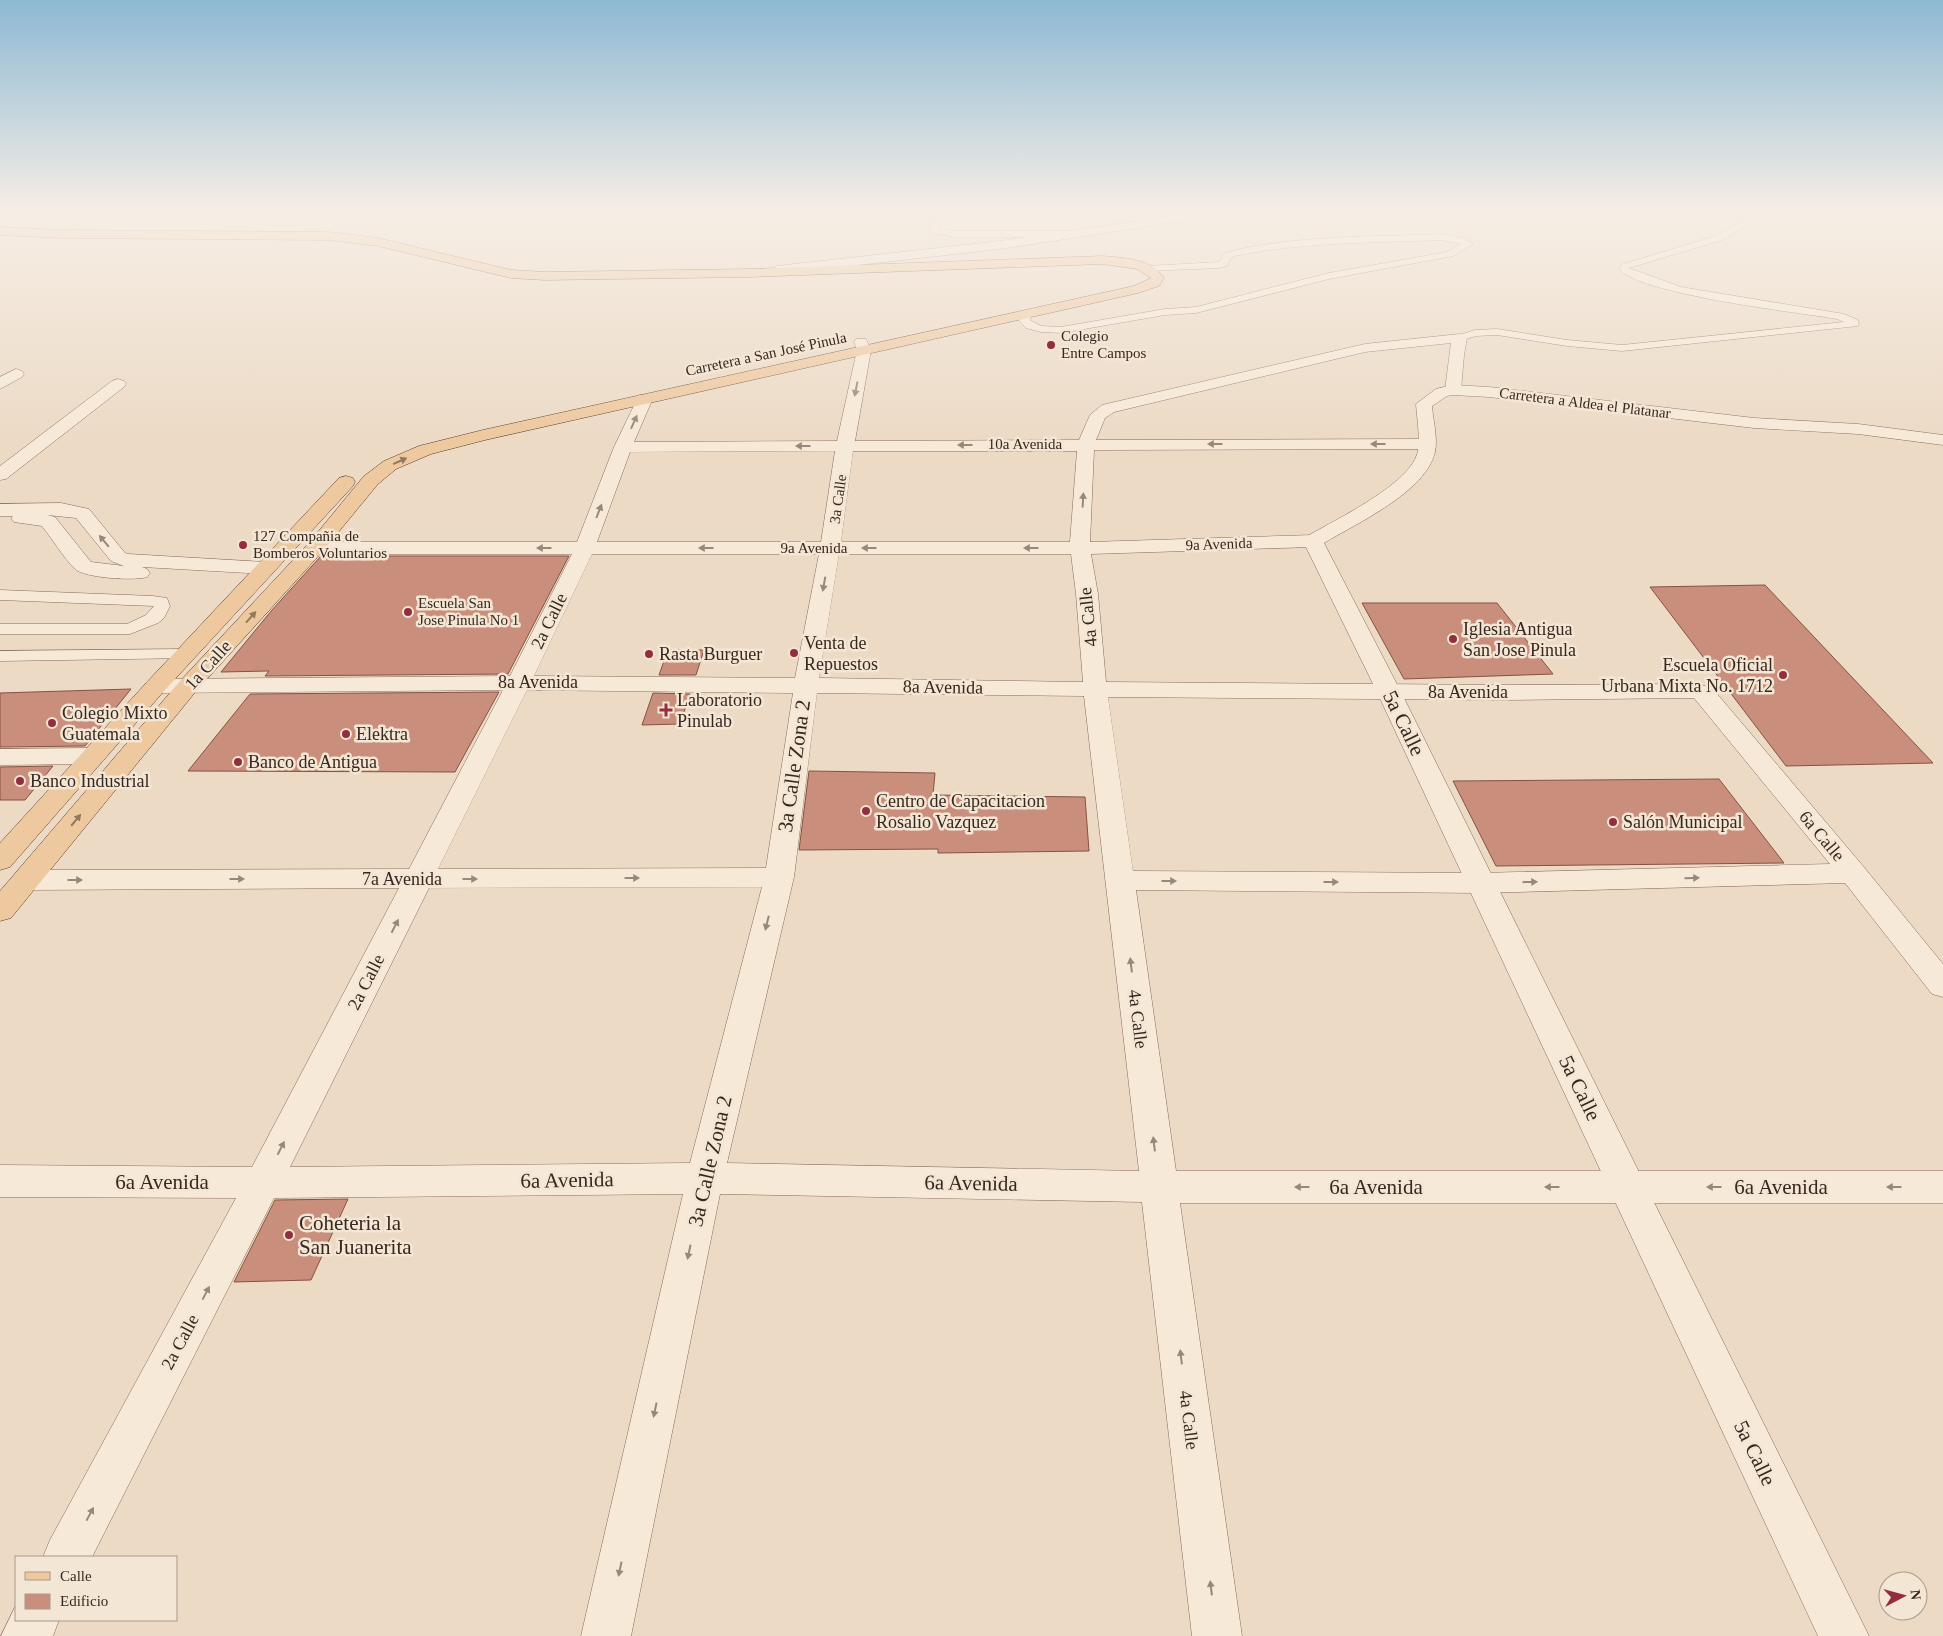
<svg xmlns="http://www.w3.org/2000/svg" width="1943" height="1636" font-family="'Times New Roman',serif">
	<style>
		.building { fill: #c98f7c; stroke: #855242 }
		.lines { fill: none; stroke-linecap: round; stroke-linejoin: round }
		.service-casing { stroke: #866b5b; stroke-width: 1 }
		.minor-casing { stroke: #866b5b; stroke-width: 1 }
		.tertiary-casing { stroke: #866b5b; stroke-width: 1 }
		.primary-casing { stroke: #543b2f; stroke-width: 1 }
		.service { fill: #f7e9d7; fill-rule: evenodd }
		.minor { fill: #f7e9d7; fill-rule: evenodd }
		.tertiary { fill: #f7e9d7; fill-rule: evenodd }
		.primary { fill: #eec89e; fill-rule: evenodd }
		.oneway { fill: #97887b }
		.oneway2 { fill: #92785e }
		.poi-dot { fill: #932e3f; stroke: #f4e6d4; stroke-width: 2 }
		.labels { text-anchor: middle; stroke-width: 5; stroke-linejoin: round; paint-order: stroke }
		.far-poi-label { font-size: 15px; fill: #37271f; stroke: #f4e6d4; text-anchor: start }
		.far-street-label { font-size: 15px; fill: #37271f; stroke: #f4e6d4 }
		.street-label { font-size: 18px; fill: #37271f; stroke: #f4e6d4 }
		.poi-label { font-size: 18px; fill: #37271f; stroke: #f4e6d4; text-anchor: start }
		.near-street-label { font-size: 21px; fill: #37271f; stroke: #f4e6d4 }
		.near-poi-label { font-size: 21px; fill: #37271f; stroke: #f4e6d4; text-anchor: start }
	</style>
	<rect width="100%" height="100%" fill="#ecdac5"/>
	<path class="building" d="M321,556H569L508,674L265,676L269,671L221,672L272,610Z
		M1765,585L1933,763L1786,766L1650,587Z
		M1362,603H1497L1553,674L1404,679Z
		M668,650H704L696,675H659Z
		M131,689L85,746L0,747V693Z
		M499,692L455,772L188,771L250,694Z
		M653,693L690,694L680,724L642,725Z
		M53,766L25,800H0V767Z
		M809,771L935,773L933,795L1085,797L1089,851L938,853V849L799,850Z
		M1719,779L1784,863L1496,866L1453,781Z
		M348,1199L311,1280L234,1282L275,1200Z"/>
	<g class="lines">
		<defs>
			<path id="service" d="M1760,212L1763,213V217L1722,240L1629,268L1681,287L1844,314L1858,320L1859,324L1858,326L1622,351L1567,346L1497,335L1476,336L1460,341L1454,338L1456,336L1475,330L1497,329L1567,340L1622,345L1844,322L1837,319C1797,312 1642,295 1619,269L1623,264L1716,236Z
				M935,222L939,225V228L952,231H1077L1082,234L1077,237H952L932,232L929,228L932,223Z
				M1442,234L1461,237L1473,244L1453,256L1329,279L1196,313L1165,315L1061,333L1041,332L1026,328L1019,321L1023,312L1027,311L1032,314L1030,320L1041,326L1061,327L1165,309L1196,307L1329,273L1447,252L1461,244L1442,240C1373,243 1302,242 1234,256L1231,258L1227,266L1219,268L1145,271L1143,269L1148,266L1219,262L1224,254L1228,252C1297,235 1371,237 1442,234Z
				M0,590L153,596L167,598L170,606L164,618L158,623L130,634H0V624H127L146,615L154,606L0,600Z
				M186,649L192,650L195,654L192,658L0,661V651Z"/>
			<path id="minor" d="M1753,211H1765L1766,215L1760,218L1756,217Z
				M1460,334L1465,335L1467,338L1464,355L1461,390L1459,393H1447L1445,390L1451,343L1365,352L1114,412L1105,418L1096,440L1426,439L1432,440L1435,444L1432,448L1426,449L1094,450L1090,542L1313,535L1320,537L1323,541L1320,545L1313,547L1091,554L1098,594L1106,682L1506,685L1699,684L1713,689L1863,866L1943,964V997L1932,994L1845,883L1481,893L1136,890L1176,1171H1943V1203H1180L1242,1636H1192L1142,1202L720,1194L631,1636H581L683,1194L274,1198L92,1557H43L50,1540L236,1198L0,1197V1165L252,1167L399,888L26,890L16,887L11,880L16,873L26,870L409,869L503,690L156,693L148,691L144,686L148,681L156,679L510,676L572,554H315L308,552L305,548L308,544L315,542H577L614,447L639,395H651L653,398L634,442L837,441L857,350L854,342L856,339H866L871,350L855,441L1079,440L1090,415L1102,405L1365,344ZM835,451L821,542H597L630,452ZM853,451H1077L1070,542H841ZM592,554H819L795,678L534,676ZM839,554H1071L1076,594L1083,682L819,678ZM527,690L793,693L766,868L438,869ZM817,693L1084,696L1139,1171L727,1163L794,877ZM1108,697L1506,700L1694,698L1830,864L1481,873L1133,871ZM762,887L690,1163L290,1167L429,888Z
				M16,369L22,371L24,374L22,377L0,389V377Z
				M118,379L124,381L126,384L124,387L6,479L0,480V466L112,381Z
				M61,503L89,509L125,553L128,554L266,562L273,564L276,568L273,572L266,574L142,567L147,569L150,573L147,577C134,581 85,578 75,569C63,557 53,540 42,526L14,522L11,518L13,516H0V504ZM47,515L76,518L111,561L124,566L91,562L55,517Z
				M94,748L103,751L107,756L103,761L94,764L0,765V749Z
				M16,1605V1620H59L53,1636H1Z"/>
			<path id="tertiary" d="M1205,211H1234L1228,214L1000,249L777,274L771,270L777,266L1000,241Z
				M1453,385L1489,387L1754,418L1858,424L1943,435V445L1858,434L1754,428L1489,397L1453,395L1447,396L1432,406C1433,420 1438,438 1435,452C1426,492 1357,523 1324,543L1401,692L1869,1636H1818L1377,692L1303,541L1306,537C1334,520 1414,483 1418,450C1420,436 1417,418 1416,404L1436,389Z"/>
			<path id="primary" d="M0,227L63,230L329,232L378,238L511,270L545,272L749,269L1102,256C1124,258 1151,258 1164,278L1159,286L1138,293L485,440L431,454L396,469L378,484L322,552L197,690L11,918L0,921V891L181,680L308,544L364,476L384,461L419,446L483,430L1134,286L1151,278L1137,269L1102,264L749,277L545,280L511,278L378,246L329,240L63,238L0,235Z
				M346,476L353,478L355,482L353,486L164,691L10,867L0,870V843L148,681L339,478Z"/>
		</defs>
		<use href="#service" class="service-casing"/>
		<use href="#minor" class="minor-casing"/>
		<use href="#tertiary" class="tertiary-casing"/>
		<use href="#primary" class="primary-casing"/>
		<use href="#service" class="service"/>
		<use href="#minor" class="minor"/>
		<use href="#tertiary" class="tertiary"/>
		<use href="#primary" class="primary"/>
	</g>
	<defs><path id="oneway-solid" d="M-6-.8H1V-3.2L6.5 0L1 3.2V.8H-6Z" transform="scale(1.25)"/></defs>
	<g class="oneway">
		<use href="#oneway-solid" transform="translate(856 389) rotate(101)"/>
		<use href="#oneway-solid" transform="translate(634 422) rotate(-66)"/>
		<use href="#oneway-solid" transform="translate(1215 444) rotate(-180)"/>
		<use href="#oneway-solid" transform="translate(1378 444) rotate(-180)"/>
		<use href="#oneway-solid" transform="translate(965 445) rotate(180)"/>
		<use href="#oneway-solid" transform="translate(803 446) rotate(180)"/>
		<use href="#oneway-solid" transform="translate(1083 500) rotate(-87)"/>
		<use href="#oneway-solid" transform="translate(599 511) rotate(-69)"/>
		<use href="#oneway-solid" transform="translate(104 541) rotate(-130)"/>
		<use href="#oneway-solid" transform="translate(544 548) rotate(180)"/>
		<use href="#oneway-solid" transform="translate(706 548) rotate(-180)"/>
		<use href="#oneway-solid" transform="translate(869 548) rotate(-180)"/>
		<use href="#oneway-solid" transform="translate(1031 548) rotate(-180)"/>
		<use href="#oneway-solid" transform="translate(824 584) rotate(100)"/>
		<use href="#oneway-solid" transform="translate(632 878)"/>
		<use href="#oneway-solid" transform="translate(1692 878) rotate(-1)"/>
		<use href="#oneway-solid" transform="translate(237 879)"/>
		<use href="#oneway-solid" transform="translate(470 879)"/>
		<use href="#oneway-solid" transform="translate(75 880)"/>
		<use href="#oneway-solid" transform="translate(1169 881)"/>
		<use href="#oneway-solid" transform="translate(1331 882)"/>
		<use href="#oneway-solid" transform="translate(1530 882) rotate(-1)"/>
		<use href="#oneway-solid" transform="translate(767 923) rotate(104)"/>
		<use href="#oneway-solid" transform="translate(395 926) rotate(-63)"/>
		<use href="#oneway-solid" transform="translate(1131 965) rotate(-97)"/>
		<use href="#oneway-solid" transform="translate(1154 1144) rotate(-97)"/>
		<use href="#oneway-solid" transform="translate(281 1148) rotate(-63)"/>
		<use href="#oneway-solid" transform="translate(1302 1187) rotate(-180)"/>
		<use href="#oneway-solid" transform="translate(1552 1187) rotate(-180)"/>
		<use href="#oneway-solid" transform="translate(1714 1187) rotate(180)"/>
		<use href="#oneway-solid" transform="translate(1894 1187) rotate(180)"/>
		<use href="#oneway-solid" transform="translate(689 1252) rotate(102)"/>
		<use href="#oneway-solid" transform="translate(206 1293) rotate(-62)"/>
		<use href="#oneway-solid" transform="translate(1181 1357) rotate(-97)"/>
		<use href="#oneway-solid" transform="translate(655 1410) rotate(102)"/>
		<use href="#oneway-solid" transform="translate(90 1514) rotate(-62)"/>
		<use href="#oneway-solid" transform="translate(620 1569) rotate(102)"/>
		<use href="#oneway-solid" transform="translate(1211 1588) rotate(-97)"/>
	</g>
	<g class="oneway2">
		<use href="#oneway-solid" transform="translate(400 461) rotate(-24)"/>
		<use href="#oneway-solid" transform="translate(251 617) rotate(-48)"/>
		<use href="#oneway-solid" transform="translate(76 820) rotate(-50)"/>
	</g>
	<linearGradient id="sky" x2="0" y2="1"><stop stop-color="#8db9d3"/><stop offset="0.48" stop-color="#f6eee5"/><stop offset="1" stop-color="#f6eee5" stop-opacity="0"/></linearGradient>
	<rect width="1943" height="440" fill="url(#sky)"/>
	<g class="poi-dot">
		<circle cx="1051" cy="345" r="5"/>
		<circle cx="243" cy="545" r="5"/>
		<circle cx="408" cy="612" r="5"/>
		<circle cx="1453" cy="639" r="5"/>
		<circle cx="794" cy="653" r="5"/>
		<circle cx="649" cy="654" r="5"/>
		<circle cx="1783" cy="675" r="5"/>
		<path d="M663.5 702.5h5v5h5v5h-5v5h-5v-5h-5v-5h5z"/>
		<circle cx="52" cy="723" r="5"/>
		<circle cx="346" cy="734" r="5"/>
		<circle cx="238" cy="762" r="5"/>
		<circle cx="20" cy="781" r="5"/>
		<circle cx="866" cy="811" r="5"/>
		<circle cx="1613" cy="822" r="5"/>
		<circle cx="289" cy="1235" r="5"/>
	</g>
	<g class="labels">
		<g class="far-poi-label">
			<text x="1061" y="341">Colegio<tspan x="1061" dy="17">Entre Campos</tspan></text>
			<text x="253" y="541">127 Compañia de<tspan x="253" dy="17">Bomberos Voluntarios</tspan></text>
			<text x="418" y="608">Escuela San<tspan x="418" dy="17">Jose Pinula No 1</tspan></text>
		</g>
		<g class="far-street-label">
			<text transform="translate(766 354) rotate(-12)" y="5">Carretera a San José Pinula</text>
			<text transform="translate(1585 403) rotate(7)" y="5">Carretera a Aldea el Platanar</text>
			<text x="1025" y="449">10a Avenida</text>
			<text transform="translate(838 499) rotate(-82)" y="5">3a Calle</text>
			<text transform="translate(1219 544) rotate(-2)" y="5">9a Avenida</text>
			<text x="814" y="553">9a Avenida</text>
		</g>
		<g class="street-label">
			<text transform="translate(1088 617) rotate(-96)" y="6">4a Calle</text>
			<text transform="translate(549 621) rotate(-64)" y="6">2a Calle</text>
			<text transform="translate(208 665) rotate(-48)" y="6">1a Calle</text>
			<text x="538" y="688">8a Avenida</text>
			<text transform="translate(943 687) rotate(1)" y="6">8a Avenida</text>
			<text x="1468" y="698">8a Avenida</text>
			<text transform="translate(1822 836) rotate(50)" y="6">6a Calle</text>
			<text x="402" y="885">7a Avenida</text>
			<text transform="translate(366 982) rotate(-63)" y="6">2a Calle</text>
			<text transform="translate(1138 1019) rotate(83)" y="6">4a Calle</text>
			<text transform="translate(180 1342) rotate(-62)" y="6">2a Calle</text>
			<text transform="translate(1189 1420) rotate(83)" y="6">4a Calle</text>
		</g>
		<g class="poi-label">
			<text x="1463" y="635">Iglesia Antigua<tspan x="1463" dy="21">San Jose Pinula</tspan></text>
			<text x="804" y="649">Venta de<tspan x="804" dy="21">Repuestos</tspan></text>
			<text x="659" y="660">Rasta Burguer</text>
			<text x="1773" y="671" text-anchor="end">Escuela Oficial<tspan x="1773" dy="21">Urbana Mixta No. 1712</tspan></text>
			<text x="677" y="706">Laboratorio<tspan x="677" dy="21">Pinulab</tspan></text>
			<text x="62" y="719">Colegio Mixto<tspan x="62" dy="21">Guatemala</tspan></text>
			<text x="356" y="740">Elektra</text>
			<text x="248" y="768">Banco de Antigua</text>
			<text x="30" y="787">Banco Industrial</text>
			<text x="876" y="807">Centro de Capacitacion<tspan x="876" dy="21">Rosalio Vazquez</tspan></text>
			<text x="1623" y="828">Salón Municipal</text>
		</g>
		<g class="near-street-label">
			<text transform="translate(1404 723) rotate(64)" y="7">5a Calle</text>
			<text transform="translate(794 766) rotate(-82)" y="7">3a Calle Zona 2</text>
			<text transform="translate(1580 1088) rotate(64)" y="7">5a Calle</text>
			<text transform="translate(710 1161) rotate(-77)" y="7">3a Calle Zona 2</text>
			<text transform="translate(567 1180) rotate(-1)" y="7">6a Avenida</text>
			<text x="162" y="1189">6a Avenida</text>
			<text transform="translate(971 1183) rotate(1)" y="7">6a Avenida</text>
			<text x="1376" y="1194">6a Avenida</text>
			<text x="1781" y="1194">6a Avenida</text>
			<text transform="translate(1755 1453) rotate(64)" y="7">5a Calle</text>
		</g>
		<g class="near-poi-label">
			<text x="299" y="1230">Coheteria la<tspan x="299" dy="24">San Juanerita</tspan></text>
		</g>
	</g>
	<rect x="15" y="1556" width="162" height="65" fill="#f4e6d4" stroke="#a89a8c"/>
	<rect x="25" y="1572" width="25" height="8" fill="#eec89e" stroke="#a89a8c"/>
	<text x="60" y="1581" font-size="15" fill="#37271f">Calle</text>
	<rect x="25" y="1594" width="25" height="15" fill="#c98f7c" stroke="#a89a8c"/>
	<text x="60" y="1606" font-size="15" fill="#37271f">Edificio</text>
	<g transform="translate(1903 1596) rotate(84)"><circle r="24" fill="#f4e6d4" stroke="#a89a8c"/>
	<path d="M0-4L9 19L0 12L-9 19Z" fill="#932e3f"/>
	<text y="-8" font-size="14" font-weight="bold" text-anchor="middle" fill="#37271f">N</text>
	</g>
</svg>
